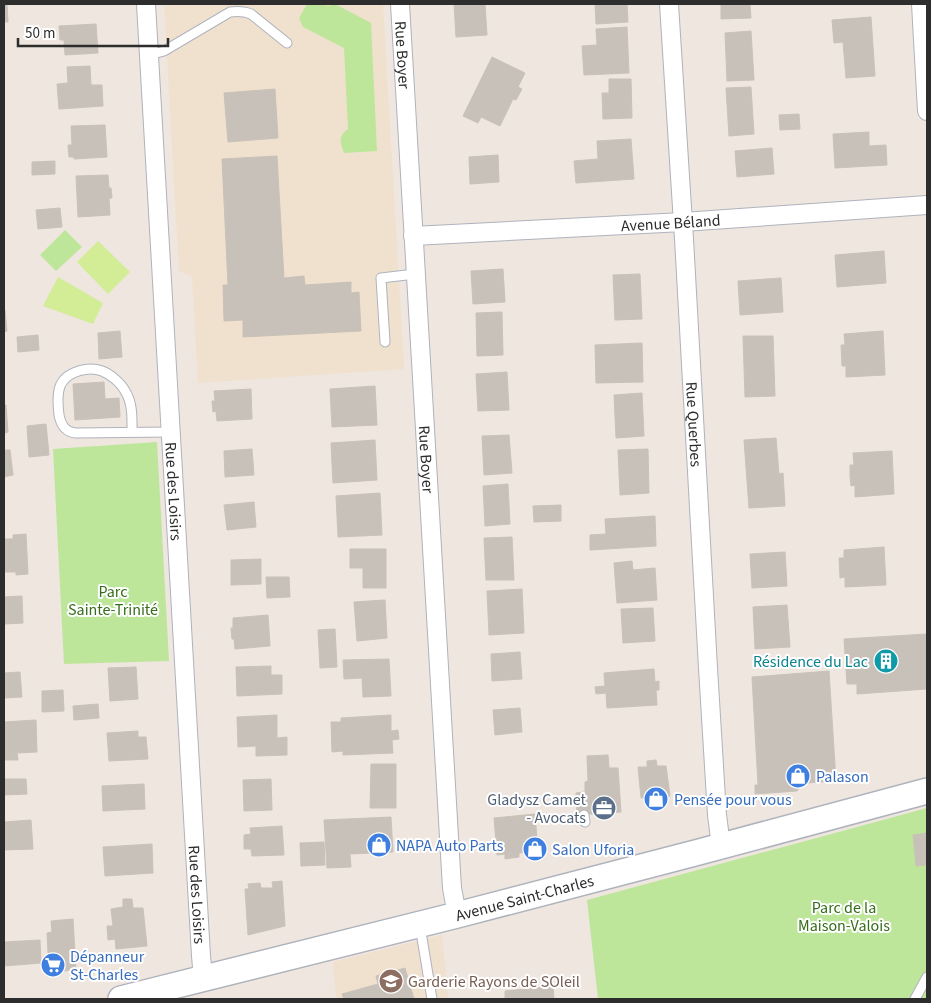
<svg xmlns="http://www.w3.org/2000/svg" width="931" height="1003" font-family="'Source Sans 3',sans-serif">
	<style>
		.education { fill: #f0e1ce }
		.green { fill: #bde69b }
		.pitch { fill: #d3ed96 }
		.building { fill: #c7c1ba; stroke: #cac2b8 }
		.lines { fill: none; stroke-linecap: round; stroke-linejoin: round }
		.service-casing { stroke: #afb3bd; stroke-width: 11 }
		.minor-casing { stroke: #afb3bd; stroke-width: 20 }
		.secondary-casing { stroke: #afb3bd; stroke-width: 28 }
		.service { stroke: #fff; stroke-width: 9 }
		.minor { stroke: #fff; stroke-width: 18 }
		.secondary { stroke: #fff; stroke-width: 25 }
		.labels { text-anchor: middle; stroke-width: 4; stroke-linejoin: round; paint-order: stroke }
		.street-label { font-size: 16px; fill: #2d2d2d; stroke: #fff }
		.park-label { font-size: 16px; fill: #356d19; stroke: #fff }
		.culture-label { font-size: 16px; fill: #0d838f; stroke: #fff; text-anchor: end }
		.shop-label { font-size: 16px; fill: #366cbe; stroke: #fff; text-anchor: start }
		.service-label { font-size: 16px; fill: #4e5e75; stroke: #fff; text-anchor: end }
		.education-label { font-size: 16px; fill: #785e54; stroke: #fff; text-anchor: start }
	</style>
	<rect width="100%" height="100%" fill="#eee6df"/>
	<path class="education" d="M164,4H383L404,369L198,383L192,277L179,271Z
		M442,935L448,999H336L333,962Z"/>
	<path class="green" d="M307,4H322L328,6L335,4L371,23L377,151L344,153C340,143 338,136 348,129L344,48L303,27L299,18Z
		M65,230L82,247L56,271L40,255Z
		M157,442L169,661L64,664L53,449Z
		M927,808V999H598L587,900Z"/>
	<path class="pitch" d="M98,241L130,272L108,294L77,262Z
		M58,277L103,303L93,324L43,306Z"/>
	<path class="building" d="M4,4H7L8,22H4Z
		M454,4H485L487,35L456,37Z
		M595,4H627L628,22L596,24Z
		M721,4H750L751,18L721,19Z
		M871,17L875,76L846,78L843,42L834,43L832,20Z
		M96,24L98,53L65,55L64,40H60L59,26Z
		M627,27L629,73L584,75L582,46L597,45L596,29Z
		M751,31L754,80L727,81L725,33Z
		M492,57L525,73L518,87L522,89L516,100L513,99L500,126L481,117L478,123L463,116Z
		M90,66L91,85H102L103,106L59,109L57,84L68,83L67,67Z
		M609,79H631L632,118L603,119L602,93H609Z
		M751,87L754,134L729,136L726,88Z
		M275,89L278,138L228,142L224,93Z
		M799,114L800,129L780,130L779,115Z
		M105,125L107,157L74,159V157H69L68,145H72L71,126Z
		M869,132V146L886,145L887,165L835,168L833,134Z
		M631,139L634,179L576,183L574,161L598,159L597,141Z
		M772,148L774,174L737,177L735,151Z
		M498,155L499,182L470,184L469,157Z
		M277,156L284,278L304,276L305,285L351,282V293L359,292L361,331L243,337V320L224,321L223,285H228L222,159Z
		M55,161V174L32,175V162Z
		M108,175L109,188H111L112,198H109L110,215L78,217L76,176Z
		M60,208L62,227L38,229L36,210Z
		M884,251L886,283L837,287L835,255Z
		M503,269L505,302L473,304L471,271Z
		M640,274L642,319L615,320L613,275Z
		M781,278L783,312L740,315L738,281Z
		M4,310H5L7,331L4,332Z
		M502,312L503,355L477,356L476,313Z
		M120,331L122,357L99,359L98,333Z
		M883,331L885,375L846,377V366H842L841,345H845L844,334Z
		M38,335L39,350L18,352L17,337Z
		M743,336H773L775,396L745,397Z
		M642,343L643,382L596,383L595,345Z
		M507,372L509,410L478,411L476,374Z
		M104,382L105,399L119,398L120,417L75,420L73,384Z
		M375,386L377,425L332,427L330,389Z
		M251,389L252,419L217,421L216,411L213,412L212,401H215L214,391Z
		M642,393L644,436L616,438L614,395Z
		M4,405H6L8,432L4,433Z
		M46,424L49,455L29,457L27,426Z
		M509,435L512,473L484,475L482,436Z
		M776,438L779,474L783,473L785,506L749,508L744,440Z
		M375,440L377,480L333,483L331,443Z
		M252,449L254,475L225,477L224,451Z
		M648,449L649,493L620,495L618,450Z
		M4,450H10L13,475L4,477Z
		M892,451L894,494L855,497V485L851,486L850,476V465H854L853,453Z
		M508,484L510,524L485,526L483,486Z
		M380,493L382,535L338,537L336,496Z
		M254,502L256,527L227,530L224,505Z
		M561,505V521L534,522L533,506Z
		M655,516L656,546L590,550V535L606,534L605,519Z
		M26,534L28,574L16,575V572H5L4,568V539H13V535Z
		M512,537L514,580H486L484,538Z
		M884,547L886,585L845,587V577L840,578L839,558H844V550Z
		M350,549H386V588H363V568H350Z
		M785,552L787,586L752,588L750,554Z
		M261,559V584L231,585V560Z
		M632,561L633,570L655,568L657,600L617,603L614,563Z
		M266,577H289L290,597L267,598Z
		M522,589L524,633L489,635L487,591Z
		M22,596L23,623L4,624V597Z
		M385,600L387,638L357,641L354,602Z
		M787,605L790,647L755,649L753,607Z
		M653,608L655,641L623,643L621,609Z
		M268,615L270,646L235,649L234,639H232L231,628H233V618Z
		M335,629L337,667L320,668L318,630Z
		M927,634V689L857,694V684H847L844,639Z
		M520,652L522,679L492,681L491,654Z
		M389,659L391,696L363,697L362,678L344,679L343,660Z
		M271,666V675H282V694L237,696L236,667Z
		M136,667L138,699L110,701L108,668Z
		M654,669L655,682L659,681V690H656L657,705L607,708L606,693L596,694L595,687L605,686L604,673Z
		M829,671L836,781L807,783L805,786L799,788L797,791L755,794V785H758L752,677Z
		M20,672L22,697L4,698V673Z
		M63,690L64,711L42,712V691Z
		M98,704L99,718L74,720L73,706Z
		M520,708L522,732L495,735L493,710Z
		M277,715V738L287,737V755L256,756V746L238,747L237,717Z
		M391,715V731L398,730L399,739L392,740L393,753L343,755V751L332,752L331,722H341V718Z
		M36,720L37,752L17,753L18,760H4V722Z
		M138,731V737H146L148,759L109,761L107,733Z
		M608,755L609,768H618L621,812L577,815L576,793L585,792V782L588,781L587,756Z
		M656,760L657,766H666L670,796L658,797L659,802L648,803V797L641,798L638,767H647V761Z
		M371,764H396V808H370Z
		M4,779H26L27,794L4,795Z
		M271,779L272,810L244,811L243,780Z
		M144,784L145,809L103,811L102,786Z
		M535,814L538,851L519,853V857L505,859V854L497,855L494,818Z
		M391,817L393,852L350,854L351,867L327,868L324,820Z
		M31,820L33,849L4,850V822Z
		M282,826L284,855L252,856L251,849H244V835L251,834L250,828Z
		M927,833V865L916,866L913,835Z
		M324,842L325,865L301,866L300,843Z
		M152,844L153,873L105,876L103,847Z
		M282,881L285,926L248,935L245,889H249L248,884L260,883L261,888H273L272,882Z
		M123,899H132L133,908H143L147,946L116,949L115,939L108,940L107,926H113L111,909L123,907Z
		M73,919L76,970L49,972L47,933L52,932L51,921Z
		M40,940L41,963L4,966V942Z
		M405,968L414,999H344L342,994L378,984L376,976Z
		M553,986L554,999H505V991Z"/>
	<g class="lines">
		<defs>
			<path id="service" d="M149,55L164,51L230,12C238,11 244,11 251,14L287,43
				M385,342L381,278L415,274
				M132,432C132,419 133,403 125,391C121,383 110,374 102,371C89,366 68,371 61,384C57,392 58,407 59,415C61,425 65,432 76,433L171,432
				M584,815L585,822
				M419,926L422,938L432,999
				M915,999L927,977"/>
			<g id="minor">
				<path id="s1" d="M146,4L201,956L203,978"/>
				<path id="s2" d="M400,4L452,888L457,915"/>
				<path id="s3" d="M669,4L684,239L708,668L717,815L721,846"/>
				<path d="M921,4L927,111"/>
				<path id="s4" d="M413,236L683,222L927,205"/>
			</g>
			<g id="secondary">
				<path id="s5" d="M121,999L457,915L699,852L927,791"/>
			</g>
		</defs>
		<use href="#service" class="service-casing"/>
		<use href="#minor" class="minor-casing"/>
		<use href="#secondary" class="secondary-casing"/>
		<use href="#service" class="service"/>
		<use href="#minor" class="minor"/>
		<use href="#secondary" class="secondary"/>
	</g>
	<defs>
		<symbol id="building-disc" viewBox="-11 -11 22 22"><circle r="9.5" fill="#0f9aa8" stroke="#fff"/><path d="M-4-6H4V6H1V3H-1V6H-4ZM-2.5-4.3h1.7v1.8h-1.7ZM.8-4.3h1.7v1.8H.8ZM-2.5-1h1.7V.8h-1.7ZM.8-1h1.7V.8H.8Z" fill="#fff"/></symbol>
		<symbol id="shop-disc" viewBox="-11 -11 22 22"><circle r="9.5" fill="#3f7fe0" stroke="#fff"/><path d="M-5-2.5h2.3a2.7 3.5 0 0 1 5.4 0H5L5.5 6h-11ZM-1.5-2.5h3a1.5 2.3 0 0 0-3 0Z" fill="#fff"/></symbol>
		<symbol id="office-disc" viewBox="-11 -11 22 22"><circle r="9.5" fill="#5c6f8a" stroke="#fff"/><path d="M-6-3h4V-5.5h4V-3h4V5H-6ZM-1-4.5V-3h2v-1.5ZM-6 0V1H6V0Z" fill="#fff"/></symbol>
		<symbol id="supermarket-disc" viewBox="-11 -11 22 22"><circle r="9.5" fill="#3f7fe0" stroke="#fff"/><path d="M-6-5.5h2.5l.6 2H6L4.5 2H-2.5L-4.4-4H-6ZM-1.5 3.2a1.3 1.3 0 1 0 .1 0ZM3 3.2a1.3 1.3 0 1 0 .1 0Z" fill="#fff"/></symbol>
		<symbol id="school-disc" viewBox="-11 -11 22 22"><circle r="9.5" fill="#8d6e63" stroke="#fff"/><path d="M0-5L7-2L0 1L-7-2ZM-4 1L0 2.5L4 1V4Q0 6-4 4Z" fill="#fff"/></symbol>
	</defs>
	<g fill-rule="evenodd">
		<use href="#building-disc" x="872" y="647" width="28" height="28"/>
		<use href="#shop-disc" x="784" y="762" width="28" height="28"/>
		<use href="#shop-disc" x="642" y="785" width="28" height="28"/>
		<use href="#office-disc" x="590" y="794" width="28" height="28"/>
		<use href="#shop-disc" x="365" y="831" width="28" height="28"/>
		<use href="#shop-disc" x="521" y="835" width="28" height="28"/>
		<use href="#supermarket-disc" x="39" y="951" width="28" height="28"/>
		<use href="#school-disc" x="377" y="967" width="28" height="28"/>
	</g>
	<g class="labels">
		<g class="street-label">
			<text dy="6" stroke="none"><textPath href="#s2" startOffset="51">Rue Boyer</textPath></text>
			<text dy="6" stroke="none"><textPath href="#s4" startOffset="258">Avenue Béland</textPath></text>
			<text dy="6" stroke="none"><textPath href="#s3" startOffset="421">Rue Querbes</textPath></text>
			<text dy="6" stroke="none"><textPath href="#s2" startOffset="456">Rue Boyer</textPath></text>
			<text dy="6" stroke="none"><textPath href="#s1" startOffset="488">Rue des Loisirs</textPath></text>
			<text dy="6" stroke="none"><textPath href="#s1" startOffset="892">Rue des Loisirs</textPath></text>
			<text dy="6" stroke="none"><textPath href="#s5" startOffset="416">Avenue Saint-Charles</textPath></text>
		</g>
		<g class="park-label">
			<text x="113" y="597">Parc<tspan x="113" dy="18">Sainte-Trinité</tspan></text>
			<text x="844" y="913">Parc de la<tspan x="844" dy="18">Maison-Valois</tspan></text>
		</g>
		<g class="culture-label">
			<text x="868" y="667">Résidence du Lac</text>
		</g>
		<g class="shop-label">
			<text x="816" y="782">Palason</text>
			<text x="674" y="805">Pensée pour vous</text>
			<text x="396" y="851">NAPA Auto Parts</text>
			<text x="552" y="855">Salon Uforia</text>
			<text x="70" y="962">Dépanneur<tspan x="70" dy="18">St-Charles</tspan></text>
		</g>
		<g class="service-label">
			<text x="586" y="805">Gladysz Camet<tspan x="586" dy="18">- Avocats</tspan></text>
		</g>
		<g class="education-label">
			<text x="408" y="987">Garderie Rayons de SOleil</text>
		</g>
	</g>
	<rect width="931" height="1003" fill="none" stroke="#2d2d2d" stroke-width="10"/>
	<path d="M18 38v8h150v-8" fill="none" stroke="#2d2d2d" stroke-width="2.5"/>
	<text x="25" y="38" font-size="15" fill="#2d2d2d" stroke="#ffffff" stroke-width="4" paint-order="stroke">50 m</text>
</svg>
